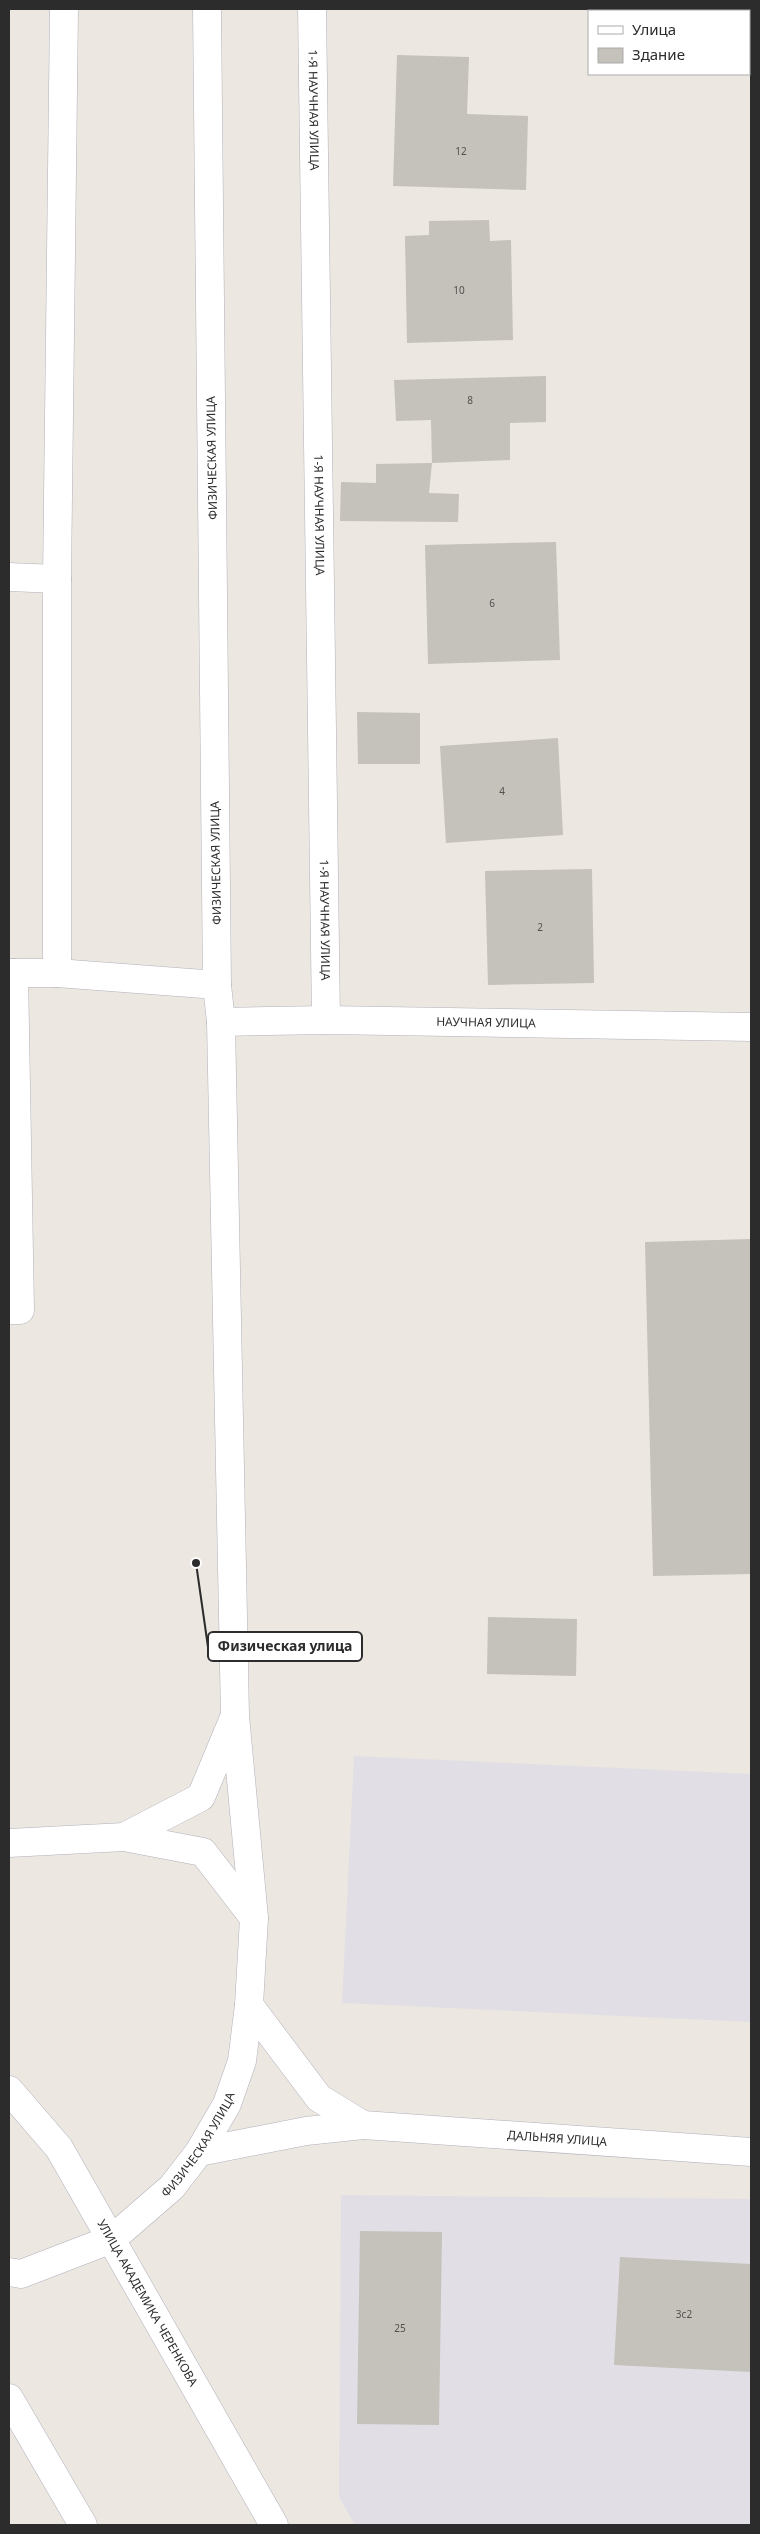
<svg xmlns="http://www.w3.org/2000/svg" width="760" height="2534" font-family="'Noto Sans',sans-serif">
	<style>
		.industrial { fill: #e1dfe5 }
		.building { fill: #c5c1bb }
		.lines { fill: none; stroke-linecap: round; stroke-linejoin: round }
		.minor-casing { stroke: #b0b1bb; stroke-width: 29 }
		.minor { stroke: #fff; stroke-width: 28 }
		.labels { text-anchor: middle; stroke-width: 4; stroke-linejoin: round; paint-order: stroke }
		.number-label { font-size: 10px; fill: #525150 }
		.street-label { font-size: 12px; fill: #2c2c2c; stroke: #fff }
		.leader { fill: none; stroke: #2c2c2c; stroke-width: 2 }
		.callout-dot { fill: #2c2c2c; stroke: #fff; stroke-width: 2 }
		.callout { fill: #fff; stroke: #2c2c2c; stroke-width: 2 }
		.callout-label { font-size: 14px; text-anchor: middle; font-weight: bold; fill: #2c2c2c }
	</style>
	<rect width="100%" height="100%" fill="#ece7e0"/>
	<path class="industrial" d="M354,1756L751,1774V2022L342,2003Z
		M341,2195L751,2199V2525H355L339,2497Z"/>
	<path class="building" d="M397,55L469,57L467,114L528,116L526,190L393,186Z
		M489,220L490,241L511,240L513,340L407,343L405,236L429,235V221Z
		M546,376V422L510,423V460L432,463L429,493L459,494L458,522L340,521L341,482L376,483V464L432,463L431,420L396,421L394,380Z
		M556,542L560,660L428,664L425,545Z
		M357,712L420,713V764H358Z
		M558,738L563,835L446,843L440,746Z
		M592,869L594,983L488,985L485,871Z
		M751,1239V1574L653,1576L645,1242Z
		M488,1617L577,1619L576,1676L487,1674Z
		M360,2231L442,2232L439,2425L357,2424Z
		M620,2257L751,2264V2372L614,2365Z"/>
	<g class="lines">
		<defs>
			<g id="minor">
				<path id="s1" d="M312,9L326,1020"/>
				<path d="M9,577L57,579"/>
				<path d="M9,973H57L217,985"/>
				<path d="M57,973V579L64,9"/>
				<path id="s2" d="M221,1022L326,1020L751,1027"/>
				<path d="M9,1310H20L14,973"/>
				<path d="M124,1837L201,1797L233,1720"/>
				<path d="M9,1843L124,1837L203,1852L254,1918"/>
				<path d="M249,2005L319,2098L363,2125"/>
				<path id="s3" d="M9,2090L59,2148L274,2525"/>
				<path id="s4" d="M199,2152L306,2131L363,2125L751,2152"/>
				<path id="s5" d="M9,2272L21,2274L112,2239L172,2187L199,2152L227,2104L242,2061L249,2005L254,1918L235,1716L221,1022L217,985L207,9"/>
				<path d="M9,2398L83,2525"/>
			</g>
		</defs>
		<use href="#minor" class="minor-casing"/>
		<use href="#minor" class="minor"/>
	</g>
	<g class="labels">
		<g class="number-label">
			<text x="461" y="155">12</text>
			<text x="459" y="294">10</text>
			<text x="470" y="404">8</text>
			<text x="492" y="607">6</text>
			<text x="502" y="795">4</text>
			<text x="540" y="931">2</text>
			<text x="684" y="2318">3с2</text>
			<text x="400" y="2332">25</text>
		</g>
		<g class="street-label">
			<text dy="4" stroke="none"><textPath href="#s1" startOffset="101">1-Я НАУЧНАЯ УЛИЦА</textPath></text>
			<text transform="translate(212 458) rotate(-91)" y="4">ФИЗИЧЕСКАЯ УЛИЦА</text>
			<text dy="4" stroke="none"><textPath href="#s1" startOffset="506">1-Я НАУЧНАЯ УЛИЦА</textPath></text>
			<text transform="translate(216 863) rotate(-91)" y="4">ФИЗИЧЕСКАЯ УЛИЦА</text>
			<text dy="4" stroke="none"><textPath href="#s1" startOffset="911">1-Я НАУЧНАЯ УЛИЦА</textPath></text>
			<text dy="4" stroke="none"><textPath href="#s2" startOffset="265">НАУЧНАЯ УЛИЦА</textPath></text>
			<text dy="4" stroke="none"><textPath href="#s4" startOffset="361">ДАЛЬНЯЯ УЛИЦА</textPath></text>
			<text dy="4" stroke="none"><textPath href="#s5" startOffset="239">ФИЗИЧЕСКАЯ УЛИЦА</textPath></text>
			<text dy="4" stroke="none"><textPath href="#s3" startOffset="255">УЛИЦА АКАДЕМИКА ЧЕРЕНКОВА</textPath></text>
		</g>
	</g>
	<path class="leader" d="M196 1563L208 1647"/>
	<circle class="callout-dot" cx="196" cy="1563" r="5"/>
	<rect class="callout" x="208" y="1632" width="154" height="29" rx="5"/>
	<g class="callout-label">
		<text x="285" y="1651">Физическая улица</text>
	</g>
	<rect width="760" height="2534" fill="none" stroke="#2c2c2c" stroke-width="20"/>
	<rect x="588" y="10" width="162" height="65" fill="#ffffff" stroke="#ababab"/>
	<rect x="598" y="26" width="25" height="8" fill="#ffffff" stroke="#ababab"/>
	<text x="632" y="35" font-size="15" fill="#2c2c2c">Улица</text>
	<rect x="598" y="48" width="25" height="15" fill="#c5c1bb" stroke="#ababab"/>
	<text x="632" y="60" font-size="15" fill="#2c2c2c">Здание</text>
</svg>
